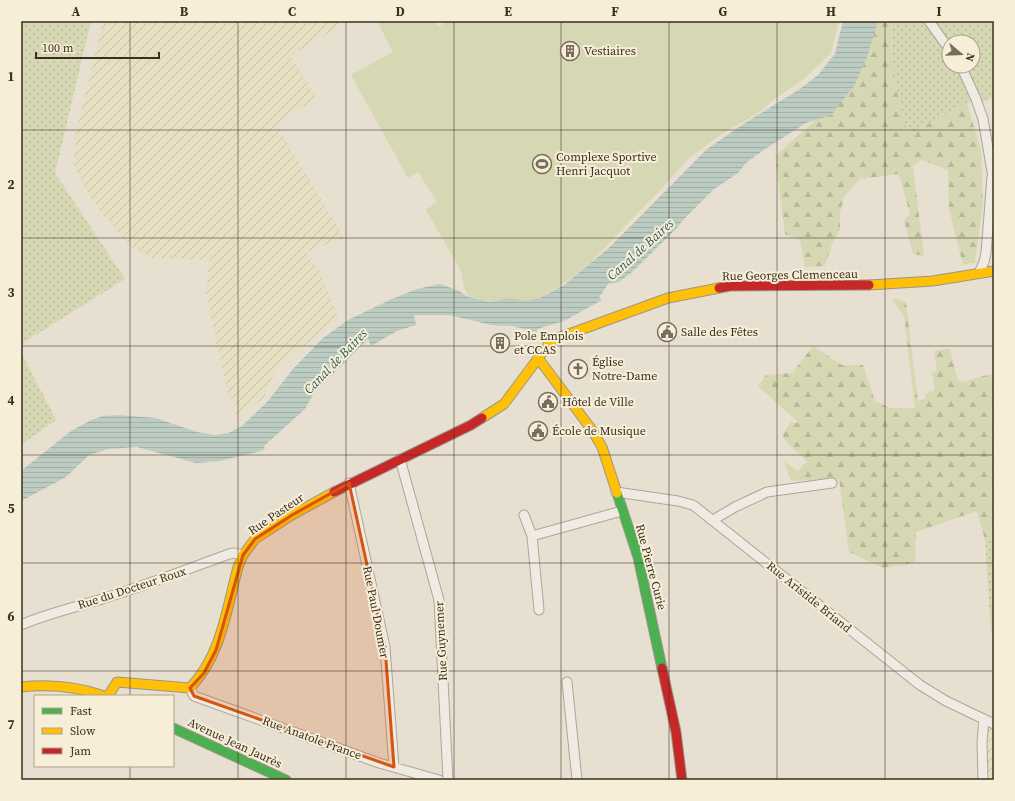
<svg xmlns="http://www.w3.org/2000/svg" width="1015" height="801" font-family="'Source Serif 4',serif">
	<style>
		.farmland { fill: url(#farmland-furrows) }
		.green { fill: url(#green-dots); fill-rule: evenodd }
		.forest { fill: url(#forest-firs) }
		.pitch { fill: #d6d7b3 }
		.water { fill: url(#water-rules) }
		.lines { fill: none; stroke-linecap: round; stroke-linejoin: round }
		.street-casing { stroke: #ada599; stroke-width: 11 }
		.fast-casing { stroke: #9c958a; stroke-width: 11 }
		.slow-casing { stroke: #9c958a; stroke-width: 11 }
		.jam-casing { stroke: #9c958a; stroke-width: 11 }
		.street { stroke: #efebe3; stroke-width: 9 }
		.fast { stroke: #4caf50; stroke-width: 9 }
		.slow { stroke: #ffc107; stroke-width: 9 }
		.jam { stroke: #c62828; stroke-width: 9 }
		.marked { fill: #d7550e; fill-opacity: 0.2; stroke: #d7550e; stroke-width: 3; stroke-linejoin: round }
		.grid { fill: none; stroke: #3d2e20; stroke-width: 1; stroke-opacity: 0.55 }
		.labels { text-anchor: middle; stroke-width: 4; stroke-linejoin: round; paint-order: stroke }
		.poi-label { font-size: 12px; fill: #3d2e20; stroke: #f7eed8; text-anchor: start }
		.street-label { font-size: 12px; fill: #3d2e20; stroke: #f7eed8 }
		.water-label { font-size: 13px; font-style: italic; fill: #2f5d5a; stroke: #f7eed8 }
		.neatline { fill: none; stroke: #3d2e20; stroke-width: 1.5 }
		.grid-label { font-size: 13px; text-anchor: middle; font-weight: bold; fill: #3d2e20 }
	</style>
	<defs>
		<pattern id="farmland-furrows" width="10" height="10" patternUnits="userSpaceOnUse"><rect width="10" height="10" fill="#e6dfc2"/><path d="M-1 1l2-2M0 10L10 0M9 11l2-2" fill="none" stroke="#c6c0a6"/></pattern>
		<pattern id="green-dots" width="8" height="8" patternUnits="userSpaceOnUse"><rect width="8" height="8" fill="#d6d7b3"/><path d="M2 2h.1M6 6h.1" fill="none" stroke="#b9b99a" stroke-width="1.8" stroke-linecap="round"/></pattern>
		<pattern id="forest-firs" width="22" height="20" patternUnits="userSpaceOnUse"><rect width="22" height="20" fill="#d6d7b3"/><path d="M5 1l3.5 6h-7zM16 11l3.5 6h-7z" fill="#b9b99a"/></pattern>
		<pattern id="water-rules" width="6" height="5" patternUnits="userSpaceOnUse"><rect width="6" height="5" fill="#bcccc2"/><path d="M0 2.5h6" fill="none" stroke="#a2b0a6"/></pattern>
	</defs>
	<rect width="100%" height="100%" fill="#e7e0d1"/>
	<path class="farmland" d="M103,21H348L290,56L317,98L276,124L344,238L307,252L319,270L339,318L277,368L263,399L236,416V405L228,394L206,295L209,260L152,258L129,246L91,198L74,166L75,137Z
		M989,728L994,731V780H987L985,751Z"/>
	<path class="green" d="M21,21H91L55,173L125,279L21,344Z
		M892,21H994V97L987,101L967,103L908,135C897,98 889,60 892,21ZM949,42H973V66H949Z
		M21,352L56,420L21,445Z
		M994,539V631H991L985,540Z"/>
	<path class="forest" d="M867,21H892C889,60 897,98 908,135L967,103L981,150L983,203L975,262L963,265L949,209L948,170L922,160L913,166L924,256L913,254L904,221L910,214L899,174L860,179L844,197L840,213V230L832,244L825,266L805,267L800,240L785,234L775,156L846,93Z
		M895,298L906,303L918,401L926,398L925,394L935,390L932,372L937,371L934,351L950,348L957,379L962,382L994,373V539L985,540L977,511L916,532L915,563L883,568L849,552L839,479L791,481L784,461L798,471L807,461L790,446L782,435L791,422L799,423L758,386L766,375L792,373L813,346L842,365H863L875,401L890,408H915L904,316L893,301Z"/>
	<path class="pitch" d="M377,21H433L439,27L446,21H839L831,53L804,79L773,100L760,112L720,135L690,157L661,189L590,263L567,281L540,298L522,303L490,301L469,297L464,287L461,271L426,210L437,202L418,172L408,178L351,75L393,52Z"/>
	<path class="water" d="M843,21H878L868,54L854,86L831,115L806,123L765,149L746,163L738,173L713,190L684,219L675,230L632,272L619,282L609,283L599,297L602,300L564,321L537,329V332L512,326L491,325L449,315H414L416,325L397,331L371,346L368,339L314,393L305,409L264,446L265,449L261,451L220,461L196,463L137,447L108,449L89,455L66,477L21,501V471L71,431L91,420L103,416L118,415L156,418L197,432L214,435L228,433L242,426L268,401L293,369L323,338L348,320L392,299L417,289L440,284L459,291L468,297L491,302L510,298L526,301L540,298L551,292L564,285L610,247L707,149L748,121L800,89L818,75L835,54Z"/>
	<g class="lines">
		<defs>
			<path id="street" d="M929,21L949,49
				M961,66L976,99L983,119L994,183
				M979,273L984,262L986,253L992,177
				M400,459L439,600L448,780
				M349,483L385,647L394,767
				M616,492L678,501L693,505L920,685L946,701L994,724
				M524,515L532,536
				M713,520L735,507L767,492L832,483
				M539,610L532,536L622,511
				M21,625C48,613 77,607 105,598C147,585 188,569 229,554L234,553L243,555
				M567,682L577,780
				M190,688L194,696L379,763L439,780
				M983,780L982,742L984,719"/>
			<path id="fast" d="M617,493L638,557L662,668
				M173,728L286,780"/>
			<path id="slow" d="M869,285L933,281L994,271
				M538,358L592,430L602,447L617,493
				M482,418L504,404L548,345L558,338L668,298L719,288
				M21,687C50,684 76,686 104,696
				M108,696L117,682L190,688C222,654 226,611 238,567L243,555L255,539L292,515L334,492"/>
			<path id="jam" d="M719,288L730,286L869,285
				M334,492L471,425L482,418
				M662,668L676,732L682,780"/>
		</defs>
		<use href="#street" class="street-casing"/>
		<use href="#fast" class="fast-casing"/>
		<use href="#slow" class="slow-casing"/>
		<use href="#jam" class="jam-casing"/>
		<use href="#street" class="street"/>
		<use href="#fast" class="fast"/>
		<use href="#slow" class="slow"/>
		<use href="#jam" class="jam"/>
	</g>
	<path class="marked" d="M349,483L385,647L394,767L194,696L190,688L204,673L216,650L243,555L255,539L292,515Z"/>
	<path class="grid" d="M130,21V696M238,21V780M346,21V780M454,21V780M561,21V780M669,21V780M777,21V780M885,21V780M21,130H994M21,238H994M21,346H994M21,455H994M21,563H994M21,671H994M130,766V780"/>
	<defs>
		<symbol id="building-ring" viewBox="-11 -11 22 22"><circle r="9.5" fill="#f7eed8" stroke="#786c5e" stroke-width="1.5"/><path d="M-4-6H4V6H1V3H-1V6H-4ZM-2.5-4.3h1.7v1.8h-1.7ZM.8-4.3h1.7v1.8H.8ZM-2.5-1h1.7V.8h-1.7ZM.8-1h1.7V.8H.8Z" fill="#786c5e"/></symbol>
		<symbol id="stadium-ring" viewBox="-11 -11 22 22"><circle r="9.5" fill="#f7eed8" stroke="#786c5e" stroke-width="1.5"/><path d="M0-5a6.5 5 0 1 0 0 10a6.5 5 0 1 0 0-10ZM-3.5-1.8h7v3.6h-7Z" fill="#786c5e"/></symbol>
		<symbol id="civic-ring" viewBox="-11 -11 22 22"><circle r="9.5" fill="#f7eed8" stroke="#786c5e" stroke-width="1.5"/><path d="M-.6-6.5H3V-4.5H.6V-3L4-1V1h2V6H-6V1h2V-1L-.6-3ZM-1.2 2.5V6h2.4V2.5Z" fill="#786c5e"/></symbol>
		<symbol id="church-ring" viewBox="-11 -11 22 22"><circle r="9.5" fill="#f7eed8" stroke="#786c5e" stroke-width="1.5"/><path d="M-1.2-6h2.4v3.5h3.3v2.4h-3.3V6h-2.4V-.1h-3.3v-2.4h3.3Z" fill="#786c5e"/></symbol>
	</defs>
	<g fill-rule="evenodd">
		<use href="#building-ring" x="559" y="40" width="22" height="22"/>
		<use href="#stadium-ring" x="531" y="153" width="22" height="22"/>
		<use href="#civic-ring" x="656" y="321" width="22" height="22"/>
		<use href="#building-ring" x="489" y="332" width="22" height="22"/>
		<use href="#church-ring" x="567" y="358" width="22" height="22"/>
		<use href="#civic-ring" x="537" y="391" width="22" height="22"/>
		<use href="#civic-ring" x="527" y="420" width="22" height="22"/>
	</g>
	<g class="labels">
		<g class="poi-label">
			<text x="584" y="55">Vestiaires</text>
			<text x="556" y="161">Complexe Sportive<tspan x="556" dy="14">Henri Jacquot</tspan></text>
			<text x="681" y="336">Salle des Fêtes</text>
			<text x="514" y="340">Pole Emplois<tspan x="514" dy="14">et CCAS</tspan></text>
			<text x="592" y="366">Église<tspan x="592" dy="14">Notre-Dame</tspan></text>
			<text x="562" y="406">Hôtel de Ville</text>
			<text x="552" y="435">École de Musique</text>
		</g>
		<g class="street-label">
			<text transform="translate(790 275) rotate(-1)" y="4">Rue Georges Clemenceau</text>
			<text transform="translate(276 514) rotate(-34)" y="4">Rue Pasteur</text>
			<text transform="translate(651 567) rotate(75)" y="4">Rue Pierre Curie</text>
			<text transform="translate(132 588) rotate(-18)" y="4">Rue du Docteur Roux</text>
			<text transform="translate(809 597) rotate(39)" y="4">Rue Aristide Briand</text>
			<text transform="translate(376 612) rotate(79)" y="4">Rue Paul Doumer</text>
			<text transform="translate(441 641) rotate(-93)" y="4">Rue Guynemer</text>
			<text transform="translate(312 738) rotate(20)" y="4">Rue Anatole France</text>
			<text transform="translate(235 743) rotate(25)" y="4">Avenue Jean Jaurès</text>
		</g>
		<g class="water-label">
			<text transform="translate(640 249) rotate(-42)" y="5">Canal de Baires</text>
			<text transform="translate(335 361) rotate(-46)" y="5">Canal de Baires</text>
		</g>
	</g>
	<rect width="1015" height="801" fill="none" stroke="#f7eed8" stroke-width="44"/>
	<rect x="34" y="695" width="140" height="72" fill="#f7eed8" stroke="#ada18e"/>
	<rect x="42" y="708" width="20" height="6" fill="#4caf50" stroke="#ada18e"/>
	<text x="70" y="715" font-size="12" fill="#3d2e20">Fast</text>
	<rect x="42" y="728" width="20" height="6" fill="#ffc107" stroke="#ada18e"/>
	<text x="70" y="735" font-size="12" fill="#3d2e20">Slow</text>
	<rect x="42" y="748" width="20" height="6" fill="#c62828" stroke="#ada18e"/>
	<text x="70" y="755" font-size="12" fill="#3d2e20">Jam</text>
	<g transform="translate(961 54) rotate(109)"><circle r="19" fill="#f7eed8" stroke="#ada18e"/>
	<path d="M0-3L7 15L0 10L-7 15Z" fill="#786c5e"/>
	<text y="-6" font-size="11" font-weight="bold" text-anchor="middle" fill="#3d2e20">N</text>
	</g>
	<path d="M36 52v6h123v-6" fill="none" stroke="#3d2e20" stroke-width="2"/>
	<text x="42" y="52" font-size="12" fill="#3d2e20" stroke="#f7eed8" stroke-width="3" paint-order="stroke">100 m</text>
	<rect x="22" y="22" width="971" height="757" class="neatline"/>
	<g class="grid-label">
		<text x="76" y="16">A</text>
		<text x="184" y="16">B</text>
		<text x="292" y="16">C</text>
		<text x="400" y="16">D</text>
		<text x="508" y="16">E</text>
		<text x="615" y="16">F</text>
		<text x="723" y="16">G</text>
		<text x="831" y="16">H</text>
		<text x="939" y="16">I</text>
		<text x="11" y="81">1</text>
		<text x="11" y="189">2</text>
		<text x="11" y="297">3</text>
		<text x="11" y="405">4</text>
		<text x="11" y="513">5</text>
		<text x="11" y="621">6</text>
		<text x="11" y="729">7</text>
	</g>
</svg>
